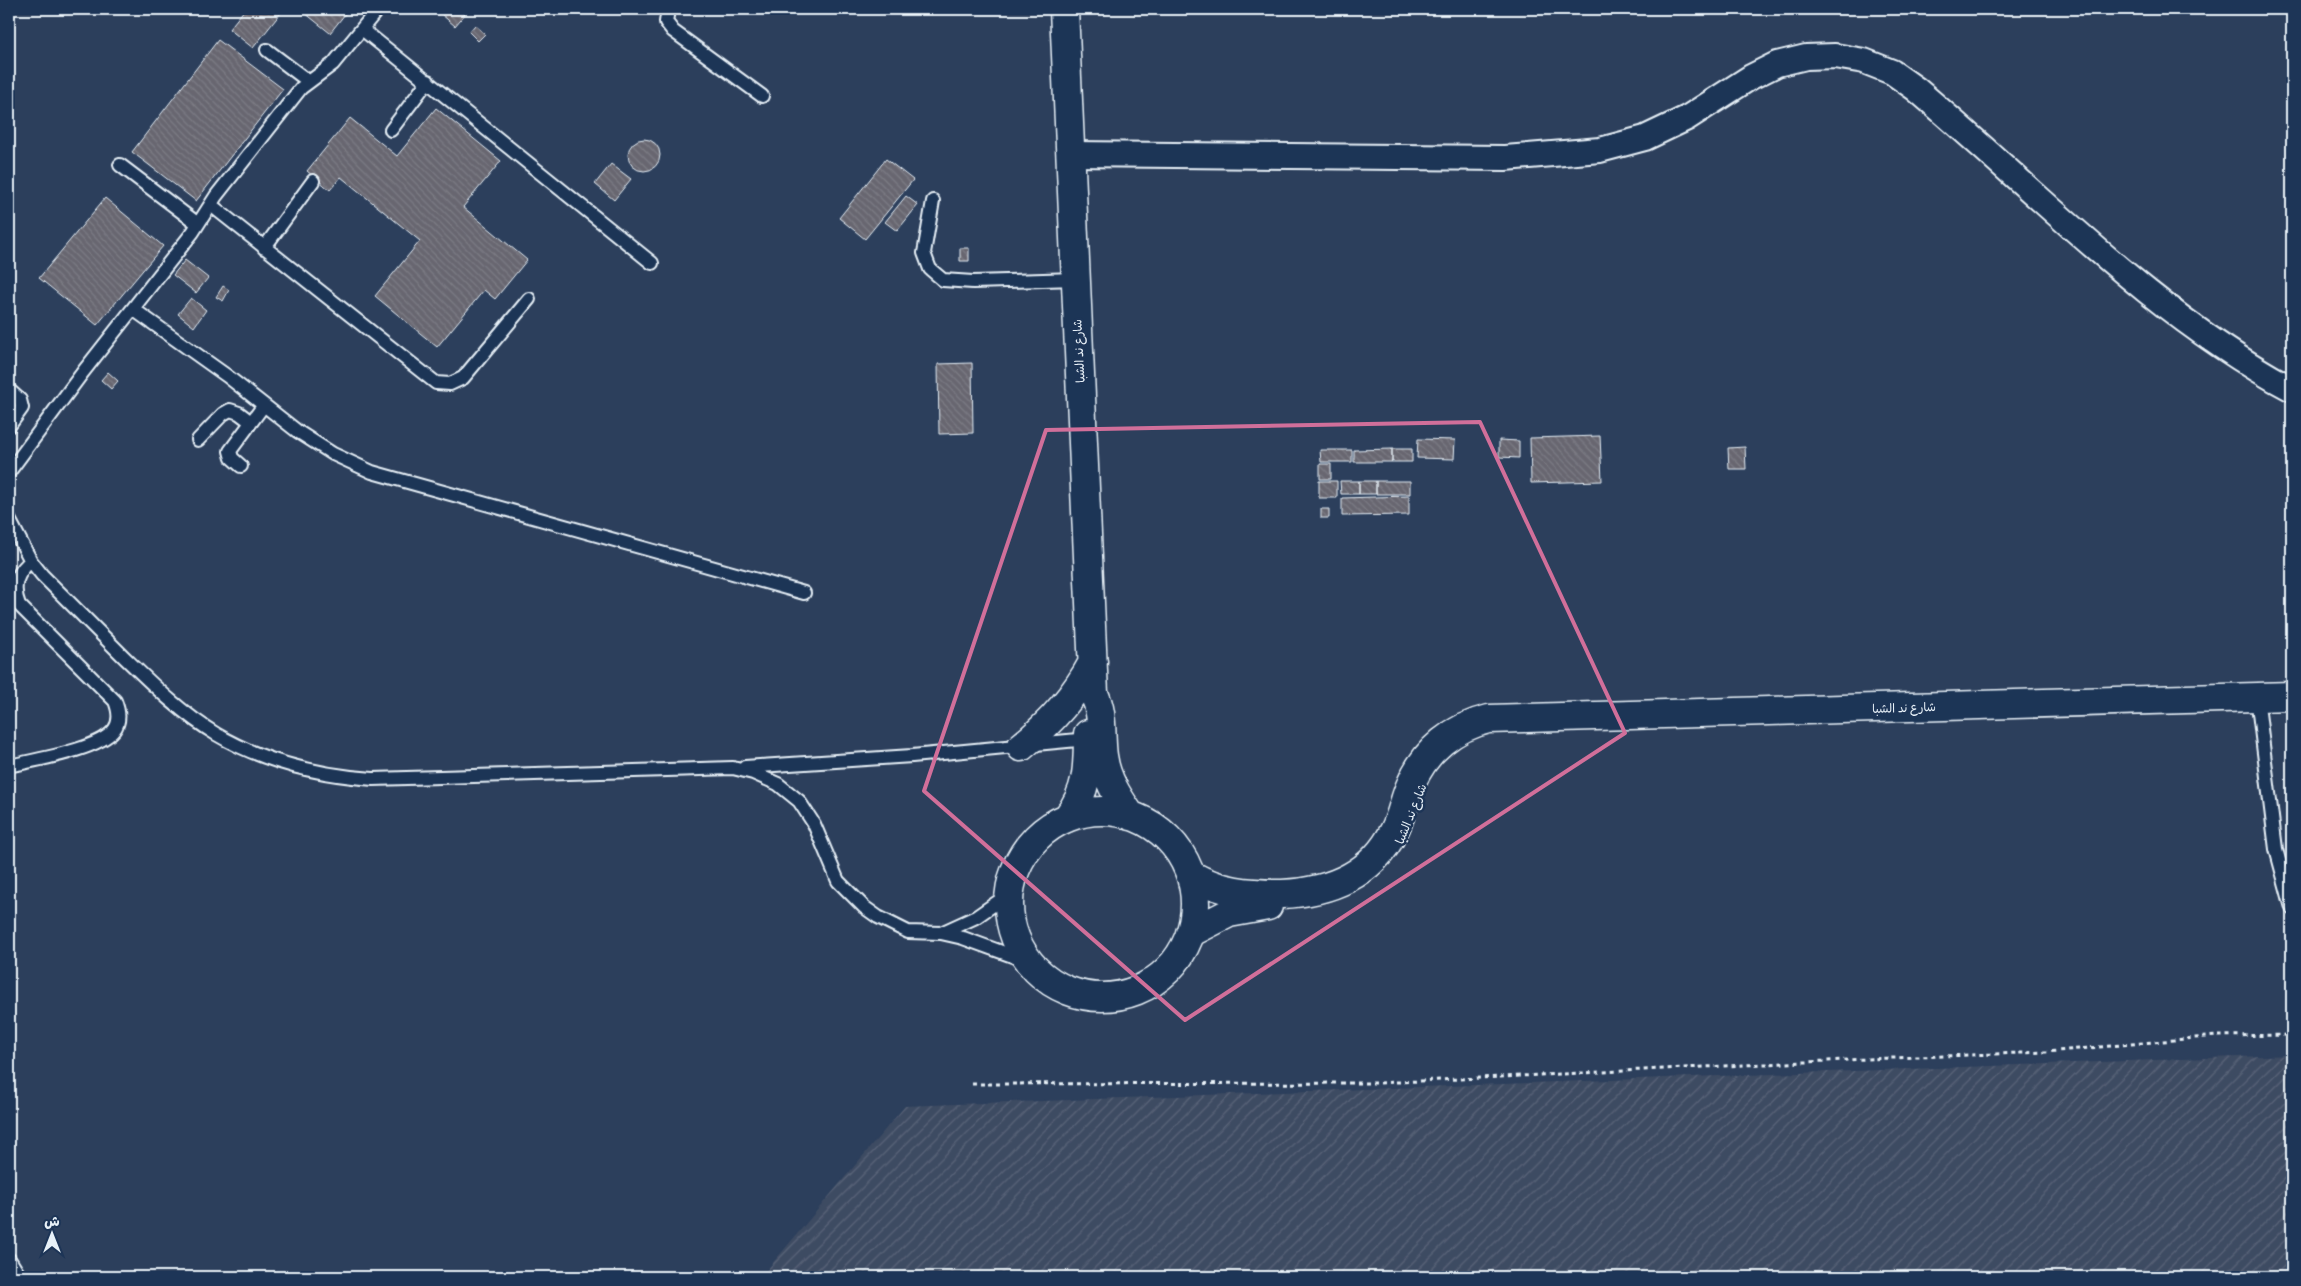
<svg xmlns="http://www.w3.org/2000/svg" width="2301" height="1286" font-family="Pangolin,'Playpen Sans Arabic',sans-serif">
	<style>
		.industrial { fill: url(#industrial-furrows) }
		.building { fill: url(#building-back-hatch); stroke: #e8f1f8 }
		.lines { fill: none; stroke-linecap: round; stroke-linejoin: round }
		.lane-casing { stroke: #e8f1f8; stroke-width: 16 }
		.street-casing { stroke: #e8f1f8; stroke-width: 28 }
		.secondary-casing { stroke: #e8f1f8; stroke-width: 31 }
		.path { stroke: #e8f1f8; stroke-width: 3; stroke-dasharray: 4 4; stroke-linecap: butt }
		.lane { stroke: #1d3557; stroke-width: 12 }
		.street { stroke: #1d3557; stroke-width: 24 }
		.secondary { stroke: #1d3557; stroke-width: 28 }
		.marked { fill: none; stroke: #d16f9a; stroke-width: 4; stroke-linejoin: round }
		.labels { text-anchor: middle; stroke-width: 5; stroke-linejoin: round; paint-order: stroke }
		.street-label { font-size: 12px; fill: #e8f1f8; stroke: #1d3557 }
	</style>
	<defs>
		<pattern id="industrial-furrows" width="10" height="10" patternUnits="userSpaceOnUse" patternTransform="scale(1.25)"><rect width="10" height="10" fill="#3e4b62"/><path d="M-1 1l2-2M0 10L10 0M9 11l2-2" fill="none" stroke="#5a6579"/></pattern>
		<pattern id="building-back-hatch" width="6" height="6" patternUnits="userSpaceOnUse" patternTransform="scale(1.25)"><rect width="6" height="6" fill="#676670"/><path d="M-1 5l2 2M0 0l6 6M5-1l2 2" fill="none" stroke="#7d7c85"/></pattern>
	</defs>
	<rect width="100%" height="100%" fill="#2c3f5c"/>
	<filter id="ink" filterUnits="userSpaceOnUse"><feTurbulence type="fractalNoise" baseFrequency=".02" numOctaves="2"/><feDisplacementMap in="SourceGraphic" scale="10" xChannelSelector="R" yChannelSelector="G"/><feConvolveMatrix kernelMatrix="1 2 1 2 8 2 1 2 1" color-interpolation-filters="sRGB"/></filter>
	<g filter="url(#ink)">
		<path class="industrial" d="M2292,1055V1277H761L905,1106Z"/>
		<path class="building" d="M245,9H284L253,48L229,29Z
			M300,9H349L330,33Z
			M429,9H442L437,15Z
			M446,9H461L466,13L455,26L441,14Z
			M475,25L485,34L478,41L469,32Z
			M218,40L283,89L196,201L132,152Z
			M436,108L501,161L463,207L527,260L495,299L484,290L437,347L375,296L420,241L341,177L330,190L307,171L350,118L397,156Z
			M628 155a16 16 0 1 1 32 0a16 16 0 1 1-32 0Z
			M886,159L913,180L865,239L839,218Z
			M611,164L631,179L614,200L595,184Z
			M906,196L918,205L897,231L885,222Z
			M105,198L163,246L97,325L39,278Z
			M960,248H969V261H960Z
			M185,260L208,278L196,293L173,275Z
			M223,286L229,290L223,301L216,297Z
			M191,298L206,310L194,327L178,314Z
			M972,363L973,433L939,434L938,364Z
			M108,372L118,381L111,389L101,380Z
			M1600,436L1602,481L1531,483L1530,438Z
			M1418,439L1455,440L1454,459L1417,458Z
			M1499,440L1519,441V458L1499,457Z
			M1745,447L1746,469H1729L1728,448Z
			M1392,449H1412V462H1392Z
			M1392,449V462H1354V450Z
			M1320,450H1352V462H1321Z
			M1320,464H1331V479H1320Z
			M1319,481H1337V498H1319Z
			M1340,481H1359V494H1341Z
			M1359,481H1376V494H1359Z
			M1376,481H1410V494H1376Z
			M1409,496V515L1342,516V498Z
			M1321,509H1329V518H1321Z"/>
		<g class="lines">
			<defs>
				<path id="lane" d="M668,9L666,22L673,31L762,96
					M362,29L652,263
					M267,50L308,81
					M391,130L428,81
					M120,165L198,224
					M933,201L924,253L930,269L943,280L973,282L1076,279
					M211,205L436,383L450,384L463,378L529,299
					M264,248L313,181
					M133,309L227,376L297,431L333,454L372,472L804,593
					M9,390L20,400L22,408L9,426
					M198,440L223,414L230,410L239,413L251,422
					M241,466L232,458L230,451L264,405
					M9,472L83,372L193,232L216,196L301,88L333,64L378,9
					M9,519L31,561L42,575C69,602 96,629 123,656C152,684 181,713 216,734C265,763 318,775 373,779L733,768L753,773L778,784L799,801L814,824L838,881L864,907L878,917L908,932L941,933L963,938L1029,962
					M2257,697L2276,849L2292,908
					M9,766C34,760 98,750 114,730C121,721 119,711 115,701L19,605C12,587 16,573 31,561
					M745,767L912,756L1088,739
					M941,933L976,917L1009,894
					M9,1259L20,1277"/>
				<path id="street" d="M1071,154L1505,158L1600,150L1645,138L1687,118L1751,77L1777,64L1806,57L1835,56L1864,61L1892,72L1916,89C2038,192 2150,313 2292,389"/>
				<path id="secondary" d="M1064,9L1094,694C1104,713 1100,735 1103,756C1106,779 1118,797 1131,816
					M1021,747C1052,722 1075,696 1093,662
					M1009 904a93 93 0 1 1 186 0a93 93 0 1 1-186 0Z
					M1067,818C1088,791 1088,767 1088,734
					M1191,875C1221,892 1248,894 1282,894C1329,892 1372,875 1394,831C1402,816 1404,799 1411,784C1425,750 1454,727 1489,719L2292,696
					M1190,933L1229,913L1268,906"/>
			</defs>
			<use href="#lane" class="lane-casing"/>
			<use href="#street" class="street-casing"/>
			<use href="#secondary" class="secondary-casing"/>
			<path class="path" d="M972,1084L1378,1083L1867,1059L2046,1052L2217,1036L2292,1035"/>
			<use href="#lane" class="lane"/>
			<use href="#street" class="street"/>
			<use href="#secondary" class="secondary"/>
		</g>
	</g>
	<path class="marked" d="M1480,422L1625,733L1185,1020L924,791L1046,430Z"/>
	<g class="labels">
		<g class="street-label">
			<text transform="translate(1079 351) rotate(-93)" y="4">شارع ند الشبا</text>
			<text transform="translate(1904 708) rotate(-2)" y="4">شارع ند الشبا</text>
			<text transform="translate(1411 814) rotate(-68)" y="4">شارع ند الشبا</text>
		</g>
	</g>
	<rect width="2301" height="1286" fill="none" stroke="#1d3557" stroke-width="30"/>
	<rect x="15" y="15" width="2271" height="1256" fill="none" stroke="#e8f1f8" stroke-width="2" filter="url(#ink)"/>
	<g transform="translate(52 1234)" stroke="#1d3557" stroke-width="4" paint-order="stroke">
	<path d="M0-4L9 19L0 12L-9 19Z" fill="#e8f1f8"/>
	<text y="-8" font-size="14" font-weight="bold" text-anchor="middle" fill="#e8f1f8">ش</text>
	</g>
</svg>
